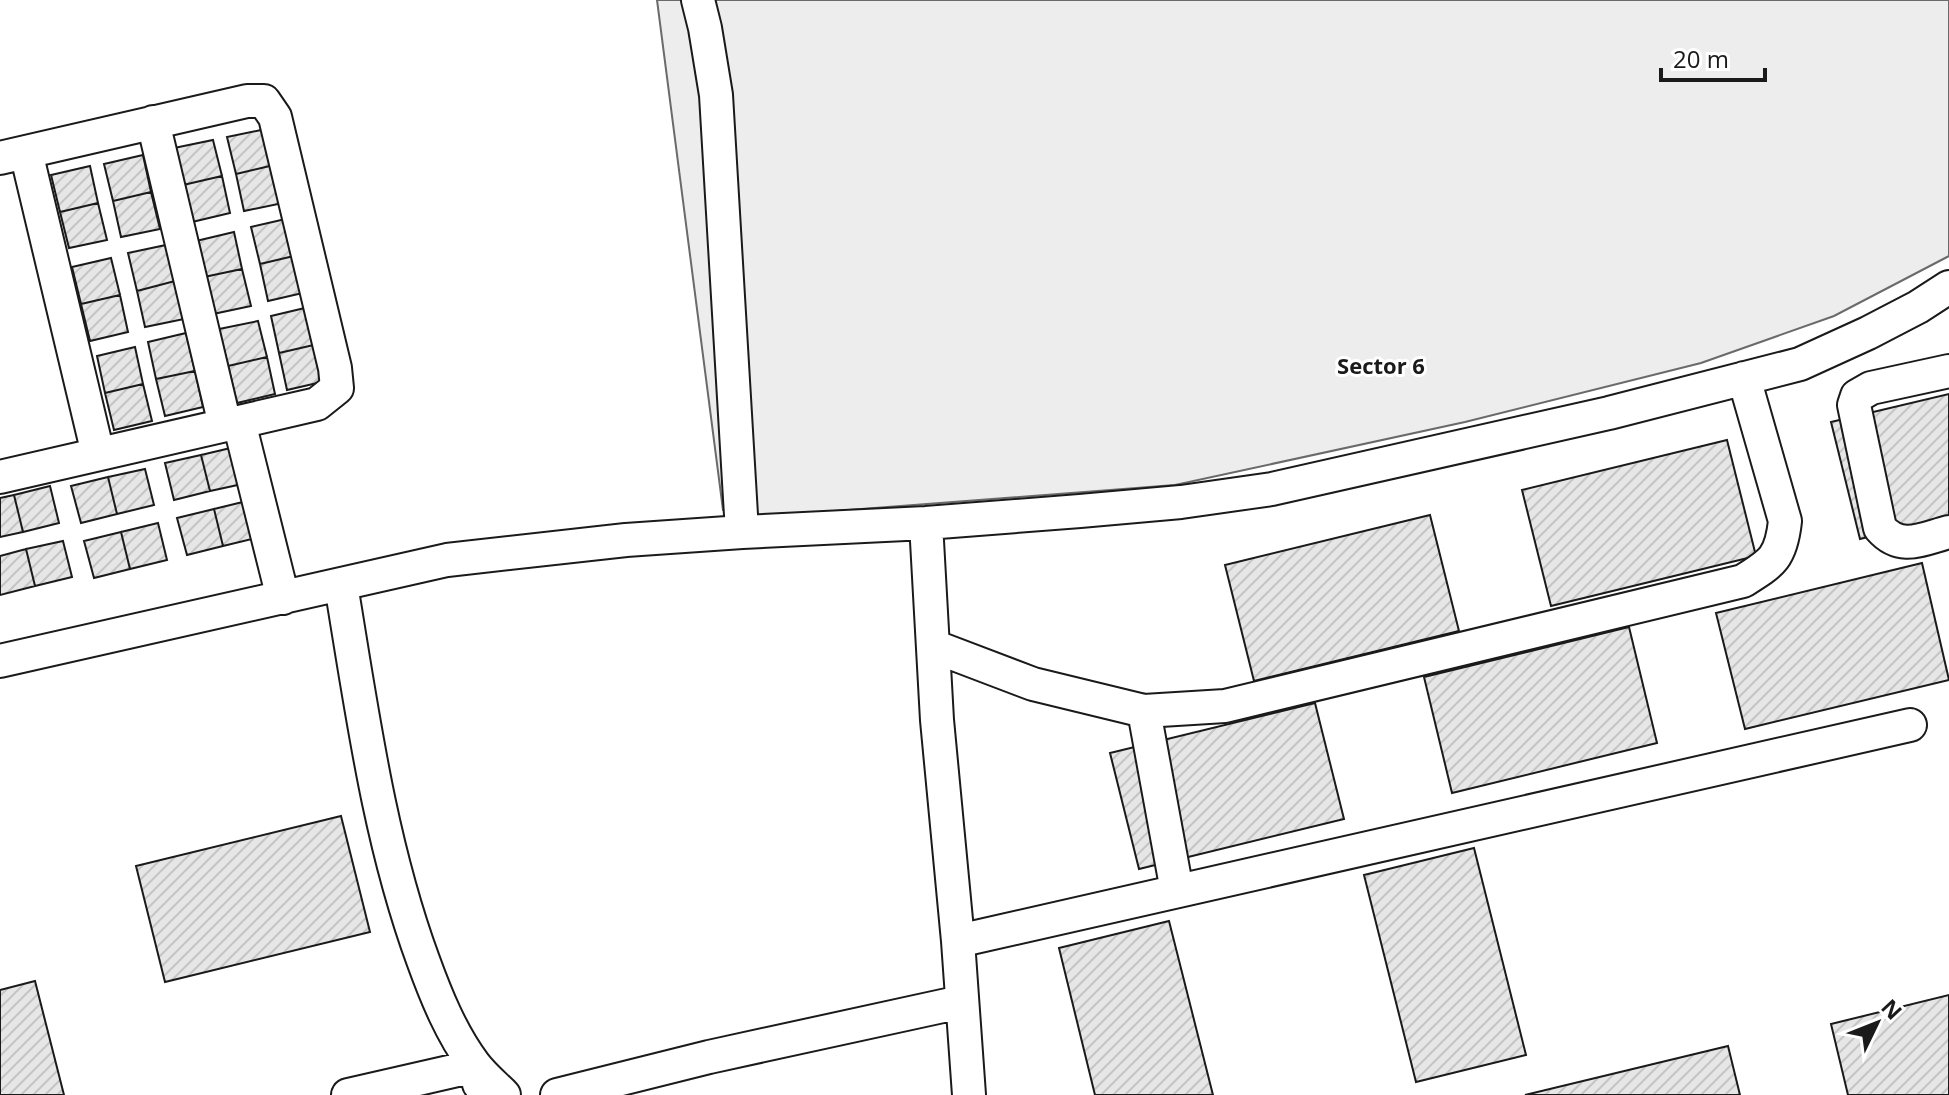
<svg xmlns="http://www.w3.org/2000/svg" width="1949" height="1095" font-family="'Open Sans',sans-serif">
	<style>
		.built { fill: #ededed; stroke: #6a6a6a; stroke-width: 2 }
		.building { fill: url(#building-hatch); stroke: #1a1a1a; stroke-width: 2 }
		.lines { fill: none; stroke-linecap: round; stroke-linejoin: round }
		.minor-casing { stroke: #1a1a1a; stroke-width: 36 }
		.minor { stroke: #fff; stroke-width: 32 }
		.labels { text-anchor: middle; stroke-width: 6; stroke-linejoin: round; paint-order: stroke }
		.neighbourhood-label { font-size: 22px; font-weight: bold; fill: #1a1a1a; stroke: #fff }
	</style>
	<defs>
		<pattern id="building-hatch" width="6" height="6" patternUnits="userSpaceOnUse" patternTransform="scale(2)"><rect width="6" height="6" fill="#e6e6e6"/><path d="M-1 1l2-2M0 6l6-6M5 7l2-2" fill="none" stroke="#c5c5c5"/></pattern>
	</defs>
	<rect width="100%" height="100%" fill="#fff"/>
	<path class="built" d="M657,0H1949V256L1834,316L1701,363L1465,422L1175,485L744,518L723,510Z"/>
	<path class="building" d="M266,129L274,165L236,174L227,137Z
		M213,140L222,176L183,185L174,148Z
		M143,155L151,192L113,201L104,164Z
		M274,165L283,203L244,211L236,174Z
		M90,166L98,203L60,212L51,175Z
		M222,176L230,213L192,222L183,185Z
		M151,192L160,229L121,237L113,201Z
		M98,203L107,240L69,248L60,212Z
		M290,218L298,255L260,264L251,227Z
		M234,232L242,269L204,277L196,241Z
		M166,245L175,281L137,291L128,253Z
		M298,255L307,292L268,301L260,264Z
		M111,258L120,295L81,304L72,267Z
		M242,269L251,306L213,314L204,277Z
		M175,281L184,319L145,327L137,291Z
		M120,295L128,332L90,341L81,304Z
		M309,307L318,344L279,353L271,316Z
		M258,321L267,357L228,366L219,329Z
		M186,333L195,371L156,379L148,342Z
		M318,344L326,381L287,390L279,353Z
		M135,347L143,384L105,393L97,356Z
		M267,357L275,394L237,403L228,366Z
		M195,371L203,407L165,416L156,379Z
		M143,384L152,421L114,430L105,393Z
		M1949,394V517L1860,539L1831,422Z
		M1727,440L1756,556L1551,606L1522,490Z
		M239,446L247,483L210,491L201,455Z
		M201,455L210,491L174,500L165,463Z
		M145,469L154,505L117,514L108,477Z
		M108,477L117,514L81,523L71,486Z
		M50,486L59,523L23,532L14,495Z
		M14,495L23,532L0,537V498Z
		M251,500L260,537L223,546L214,509Z
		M214,509L223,546L187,555L177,518Z
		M1430,515L1459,631L1254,681L1225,565Z
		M158,523L167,560L130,569L121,532Z
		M121,532L130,569L94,578L84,541Z
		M63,541L72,577L35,586L26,549Z
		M26,549L35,586L0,595V556Z
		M1922,563L1949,680L1745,729L1716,613Z
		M1629,627L1657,743L1452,793L1424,677Z
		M1315,703L1344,819L1139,869L1110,753Z
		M341,816L370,932L165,982L136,866Z
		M1474,848L1526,1055L1416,1082L1364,875Z
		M1169,921L1213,1095H1095L1059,948Z
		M35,981L64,1095H0V990Z
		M1949,995V1095H1848L1831,1024Z
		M1728,1046L1740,1095H1525Z"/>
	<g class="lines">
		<defs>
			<path id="minor" d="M698,0L705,28L716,95L742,532
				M153,122L225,425
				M26,152L98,454
				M0,158L247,101H264L275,117L335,368L337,388L317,404L0,477
				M1949,371L1871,388L1857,396L1854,405L1880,528C1901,552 1922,539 1949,532
				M239,422L283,598
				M926,523L937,720L958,941L969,1095
				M341,585C362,711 379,840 423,960C436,996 451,1033 474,1064C482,1075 494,1085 504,1095
				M933,646L1033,684L1144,711L1225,706L1743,581C1772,563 1781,558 1785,521L1744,378
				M0,661L447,560L626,540L742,532L926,523L1080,511L1181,502L1272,489L1609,413L1800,364L1868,333L1918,307L1949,287
				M1144,711L1177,891
				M958,941L1910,725
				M348,1095L475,1066L479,1084
				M557,1095L709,1057L961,1002"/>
		</defs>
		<use href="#minor" class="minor-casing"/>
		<use href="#minor" class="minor"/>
	</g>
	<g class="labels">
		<g class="neighbourhood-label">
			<text x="1381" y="374">Sector 6</text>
		</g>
	</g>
	<g transform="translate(1877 1023) rotate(47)" stroke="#ffffff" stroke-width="6" paint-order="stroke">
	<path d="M0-6L14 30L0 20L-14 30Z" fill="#1a1a1a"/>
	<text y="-12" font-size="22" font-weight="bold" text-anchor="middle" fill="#1a1a1a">N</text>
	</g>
	<path d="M1661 68v12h104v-12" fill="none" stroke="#1a1a1a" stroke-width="4"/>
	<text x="1673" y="68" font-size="24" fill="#1a1a1a" stroke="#ffffff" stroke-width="6" paint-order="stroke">20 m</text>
</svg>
